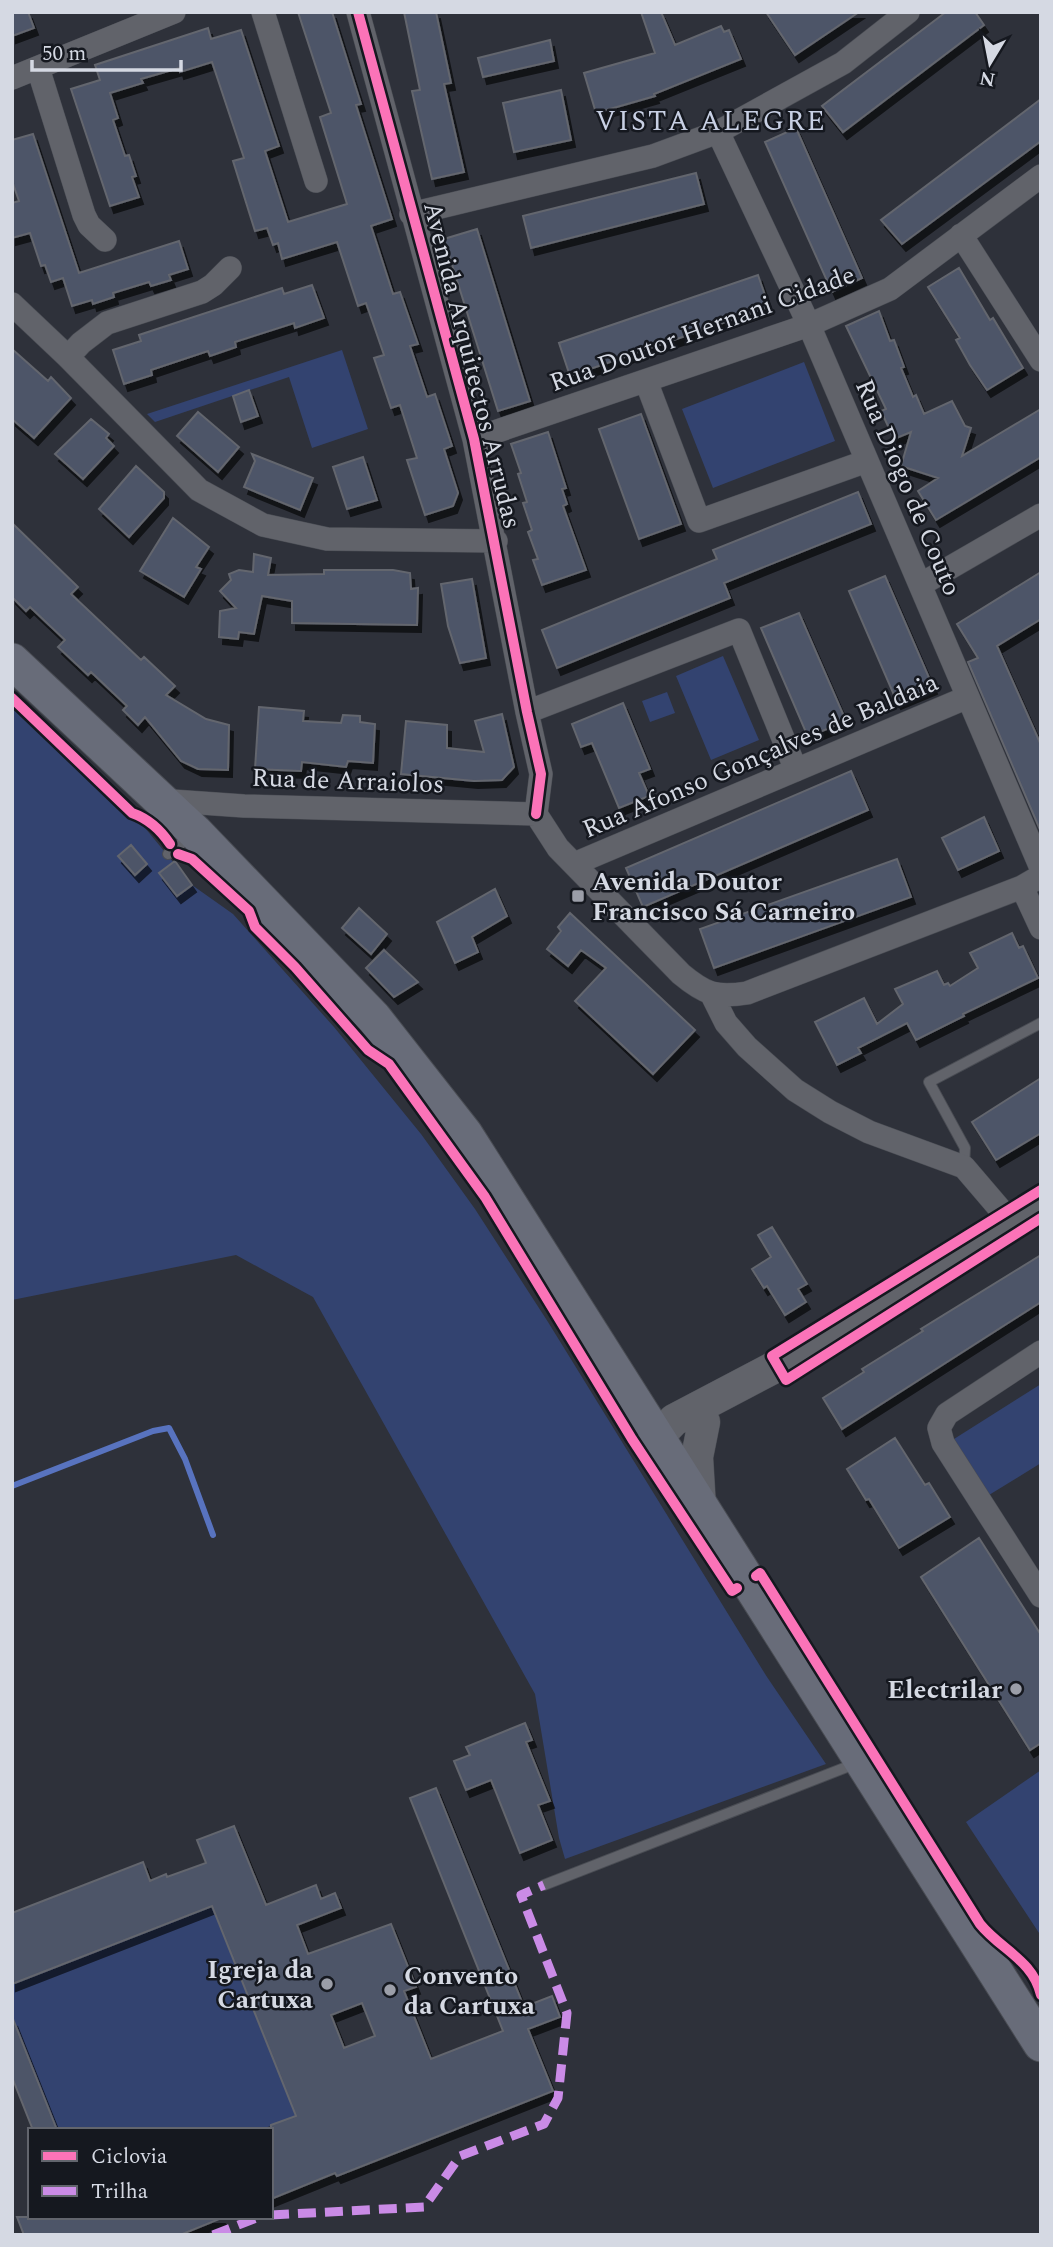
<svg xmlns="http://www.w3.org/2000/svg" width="1053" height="2247" font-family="Spectral,serif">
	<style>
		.green { fill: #334370 }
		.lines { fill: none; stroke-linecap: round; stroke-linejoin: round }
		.stream { stroke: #5873bf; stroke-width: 6 }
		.building { fill: #4d5467; stroke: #63666e; stroke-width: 2; fill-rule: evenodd; filter: url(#shadow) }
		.lane-casing { stroke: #494c53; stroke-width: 12 }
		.street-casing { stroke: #494c53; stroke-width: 24 }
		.secondary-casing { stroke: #494c53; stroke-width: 33 }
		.primary-casing { stroke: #494c53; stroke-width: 37 }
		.lane { stroke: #61636a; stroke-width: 10 }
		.street { stroke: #61636a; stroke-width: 23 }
		.secondary { stroke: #61636a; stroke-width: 32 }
		.primary { stroke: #686c79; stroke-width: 35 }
		.quiet { stroke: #ca8be6; stroke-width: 9; stroke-dasharray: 18 9; stroke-linecap: butt }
		.cycleway-casing { stroke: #15181f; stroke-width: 15 }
		.cycleway { stroke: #fb73b8; stroke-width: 10 }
		.poi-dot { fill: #9b9ea8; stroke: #15181f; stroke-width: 2.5 }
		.labels { text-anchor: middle; stroke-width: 5; stroke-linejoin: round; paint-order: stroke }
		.street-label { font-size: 26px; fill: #d5d9e3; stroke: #15181f }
		.poi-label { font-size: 26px; font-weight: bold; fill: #d5d9e3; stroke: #15181f; text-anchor: start }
		.neighbourhood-label { font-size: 28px; letter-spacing: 2px; fill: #c8d0e4; stroke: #15181f }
	</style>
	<defs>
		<filter id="shadow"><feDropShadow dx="4" dy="7" stdDeviation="0" flood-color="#0009"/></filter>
	</defs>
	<rect width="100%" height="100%" fill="#2e313a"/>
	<path class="green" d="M342,350L368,429L312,448L289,377L155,422L147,414Z
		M804,362L835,441L713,488L682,409Z
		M723,656L759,740L711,760L676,676Z
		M667,692L675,713L650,722L642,701Z
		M12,705L135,822L141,823L192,885L233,914L334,1027L421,1134L475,1209L548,1322L767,1677L826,1764L565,1859L559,1838L535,1694L313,1297L236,1255L12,1300Z
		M1041,1384V1463L989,1495L954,1439Z
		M1041,1770V1936L966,1822Z
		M212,1906L296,2116L260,2130H57L12,2017V1984Z"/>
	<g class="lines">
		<path class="stream" d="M12,1486L153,1431L169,1428L185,1459L213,1535"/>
	</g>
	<path class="building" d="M12,12H28L34,28L12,36Z
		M298,12H332L361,104L356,105L392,219L371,226L393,294L400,292L418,344L410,346L427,397L435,394L452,446L444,449L458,493L453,506L425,515L407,460L417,458L400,405L391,408L374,358L384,355L366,303L358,306L337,242L282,259L278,243L273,245L267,228L255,231L233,161L244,158L212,62L180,72L179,68L141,79L143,83L110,93L118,118L113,120L125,156L129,155L136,176L132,177L139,197L110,206L71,89L100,80L95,65L208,28L211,39L241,30L279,146L265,151L288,222L347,204L320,117L331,113Z
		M404,12H436L451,83L444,84L464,172L432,179L412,91L420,90Z
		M641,12H661L675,45L721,26L724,32L729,30L741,59L654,94L655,96L596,113L584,73L655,53Z
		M766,12H859L795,55Z
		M946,12H975L984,25L843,132L822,106Z
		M550,40L554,61L483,77L478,58Z
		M561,90L571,140L514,152L503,103Z
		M1041,99V141L902,244L881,220Z
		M796,128L862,278L832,292L765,142Z
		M33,134L79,273L179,241L188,269L169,275L171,280L151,286L149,282L113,293L114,297L93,304L92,300L72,306L63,278L51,282L45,265L41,266L30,233L12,238V203L19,201L12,181V140Z
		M696,173L704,204L531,248L523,216Z
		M477,229L530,401L498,411L444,239Z
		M959,268L990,320L993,318L1023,368L987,390L970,365L956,340L960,338L928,287Z
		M758,275L769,307L570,376L559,343Z
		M312,285L324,318L295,328L294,323L235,342L236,347L210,356L208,351L151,370L152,375L124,384L113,350L141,341L139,335L282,288L284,294Z
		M879,311L890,341L894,340L904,367L901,368L913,397L916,395L924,414L952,401L965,426L971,428L962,456L1041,409V457L936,520L918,491L938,478L901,466L911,432L894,439L881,411L886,409L846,326Z
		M12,349L48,381L51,377L71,398L34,438L12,419Z
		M249,390L258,416L241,422L233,396Z
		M198,412L239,447L218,472L177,436Z
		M641,414L681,524L639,539L599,429Z
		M91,419L109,434L106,438L114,446L83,479L55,454Z
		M548,432L566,488L562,489L567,504L563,506L586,570L542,585L533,560L538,559L528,532L532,530L523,503L527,502L518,474L521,473L511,444Z
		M252,454L313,478L300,510L244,487L255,461Z
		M363,457L377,500L347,509L333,467Z
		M136,466L164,492V498L129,537L99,509Z
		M858,492L871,524L724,583L730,598L557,668L542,630L717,559L713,550Z
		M173,518L209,547L196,567L201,569L184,597L140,571Z
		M12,523L78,587L71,594L141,660L144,657L175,686L166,695L206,719L229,725L228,770L198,769L181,761L145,717L138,725L123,710L127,706L91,672L88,675L58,647L65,640L30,607L26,611L12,597Z
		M254,554L271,558L268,575L324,574V570H393L410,573L411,589L418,588L417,625L292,623V601L262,596L254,634L239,632L238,639L219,637L220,611L236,608L220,591L231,580L229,574L239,570L253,572Z
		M1041,572V619L997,646L1041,745V832L968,662L978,658L957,624Z
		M885,576L933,687L897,702L849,591Z
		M472,579L486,658L460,663L448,626L441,584Z
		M799,613L846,721L808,737L761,628Z
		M623,703L650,769L639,773L649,796L619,808L592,743L581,747L572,724Z
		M259,707L304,711L303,721L341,723L343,715L360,716V722L375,724L373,763L348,761L346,767L302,762L301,771L255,769Z
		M502,714L514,767L502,780L474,781L401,774L406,721L447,725V748L484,752L475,721Z
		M851,771L868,810L643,907L626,868Z
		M984,817L999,851L958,870L942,838Z
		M131,845L147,864L135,875L118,856Z
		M897,859L911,897L714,968L700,929Z
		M175,861L192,885L177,896L159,873Z
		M495,889L507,916L472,937L478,952L455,963L437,922Z
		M359,908L387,934L371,954L342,928Z
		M570,913L695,1030L653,1074L575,1001L606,968L581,950L568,966L547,949L561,931L558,927Z
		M1012,933L1019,948L1023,946L1038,978L963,1014L964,1016L916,1040L907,1023L858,1048L861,1053L837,1065L815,1022L864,998L877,1024L903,1004L895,989L937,971L944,985L948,983L950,986L978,968L970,953Z
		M384,950L418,982L394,997L366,968Z
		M1041,1078V1133L996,1160L972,1122Z
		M772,1227L807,1284L798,1289L806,1302L785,1315L767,1286L764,1288L752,1269L771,1257L758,1235Z
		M1041,1255V1302L842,1429L823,1398L864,1372L862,1369L923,1331L921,1329Z
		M895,1438L925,1485L929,1483L950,1517L899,1548L869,1499L866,1500L847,1469Z
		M979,1538L1041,1635V1743L1030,1750L921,1577Z
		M525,1723L532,1740L526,1742L550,1801L538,1805L552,1840L520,1853L491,1780L466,1790L454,1761L470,1755L466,1747Z
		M436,1788L524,2007L552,1996L560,2017L528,2029L553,2091L337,2176L335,2173L271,2199V2125L296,2116L212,1906L12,1984V1913L143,1862L150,1881L166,1874L167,1877L206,1863L197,1840L234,1826L266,1905L316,1885L321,1899L335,1893L341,1908L297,1925L308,1954L391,1924L416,1987L404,1991L431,2059L503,2031L410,1798ZM362,2003L375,2036L344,2048L331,2015Z
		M13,2019L57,2130H33L12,2077Z
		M17,2217H221L222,2218L180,2235H24Z"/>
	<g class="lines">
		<defs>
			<path id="lane" d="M168,854L193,834
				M964,1167L965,1148L929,1082L1041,1023
				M544,1885L857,1763"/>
			<path id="street" d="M263,12L316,181
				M358,12L474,439L527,712L541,774L536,814
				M38,68L84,215L89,225L105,240
				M12,78L174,12
				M718,132L809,325L1041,868
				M411,214L653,156L718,132L843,63L908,12
				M961,235L1041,360
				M12,304L68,357L199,490L263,525L327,539L496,541
				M68,357L81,343L107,323L202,292L213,285L230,268
				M646,381L699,521L867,461
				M474,439L809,325L890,289L1041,176
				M920,585L1041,515
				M527,712L739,630L796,770
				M158,800L244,806L536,814
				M536,814L558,848L681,974C705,994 716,998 747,993L1022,887L1041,876
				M574,864L968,697
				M1022,887L1041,928
				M712,995L726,1023L747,1047L795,1090L830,1112L869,1132L964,1167L1011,1222
				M1041,1352L947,1414L939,1428L943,1443L1041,1596"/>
			<path id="secondary" d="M657,1438L674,1420L771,1369L1041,1204
				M700,1507L697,1457L704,1422"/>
			<path id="primary" d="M12,661L195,832L374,1018L465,1134L1041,2044"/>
		</defs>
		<use href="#lane" class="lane-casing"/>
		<use href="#street" class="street-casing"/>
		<use href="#secondary" class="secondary-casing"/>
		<use href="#primary" class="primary-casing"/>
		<use href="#lane" class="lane"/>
		<use href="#street" class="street"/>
		<use href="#secondary" class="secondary"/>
		<use href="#primary" class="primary"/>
		<path class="quiet" d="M271,2215L424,2207L460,2156L544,2124L558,2098L567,2013L521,1895L544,1885
			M213,2235L259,2217"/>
		<defs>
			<path id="cycleway" d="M358,12L474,439L527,712L541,774L536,814
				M12,698L132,813C149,819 160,829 170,844
				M178,854L192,859L249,911L255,927L295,967L368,1050L389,1064L485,1197L632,1439L732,1591L737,1588
				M1041,1190L772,1356L786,1380L1041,1218
				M756,1576L760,1573L980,1924C1001,1950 1033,1960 1041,1995"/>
		</defs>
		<use href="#cycleway" class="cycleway-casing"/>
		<use href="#cycleway" class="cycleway"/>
	</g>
	<g class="poi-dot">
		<rect x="571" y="889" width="14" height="14" rx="3.5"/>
		<circle cx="1016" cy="1689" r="7"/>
		<circle cx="327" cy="1984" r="7"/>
		<circle cx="390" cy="1990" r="7"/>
	</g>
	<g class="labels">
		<g class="street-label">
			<text transform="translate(702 328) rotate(-20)" y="9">Rua Doutor Hernani Cidade</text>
			<text transform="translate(473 365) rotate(76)" y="9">Avenida Arquitectos Arrudas</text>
			<text transform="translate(909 487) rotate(67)" y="9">Rua Diogo de Couto</text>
			<text transform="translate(760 755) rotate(-23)" y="9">Rua Afonso Gonçalves de Baldaia</text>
			<text transform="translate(348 780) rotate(2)" y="9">Rua de Arraiolos</text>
		</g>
		<g class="poi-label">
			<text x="592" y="890">Avenida Doutor<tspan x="592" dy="30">Francisco Sá Carneiro</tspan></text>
			<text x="1002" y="1698" text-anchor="end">Electrilar</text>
			<text x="313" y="1978" text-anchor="end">Igreja da<tspan x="313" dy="30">Cartuxa</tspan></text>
			<text x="404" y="1984">Convento<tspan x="404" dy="30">da Cartuxa</tspan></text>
		</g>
		<g class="neighbourhood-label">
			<text x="711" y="130">VISTA ALEGRE</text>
		</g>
	</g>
	<rect width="1053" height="2247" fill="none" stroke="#d5d9e3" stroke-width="28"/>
	<rect x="28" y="2128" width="245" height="91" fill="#15181f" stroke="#62656d" stroke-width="2"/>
	<rect x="42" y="2151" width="35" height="10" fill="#fb73b8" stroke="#62656d" stroke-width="2"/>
	<text x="91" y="2163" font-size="21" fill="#d5d9e3">Ciclovia</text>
	<rect x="42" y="2186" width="35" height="10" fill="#ca8be6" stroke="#62656d" stroke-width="2"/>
	<text x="91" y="2198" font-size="21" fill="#d5d9e3">Trilha</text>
	<g transform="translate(990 63) rotate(190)" stroke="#15181f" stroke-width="5" paint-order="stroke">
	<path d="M0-5L12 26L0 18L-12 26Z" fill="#d5d9e3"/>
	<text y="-10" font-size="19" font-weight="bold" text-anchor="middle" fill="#d5d9e3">N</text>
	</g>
	<path d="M32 60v10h149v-10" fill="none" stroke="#d5d9e3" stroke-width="3.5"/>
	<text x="42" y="60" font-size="21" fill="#d5d9e3" stroke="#15181f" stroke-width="5" paint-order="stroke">50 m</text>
</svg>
